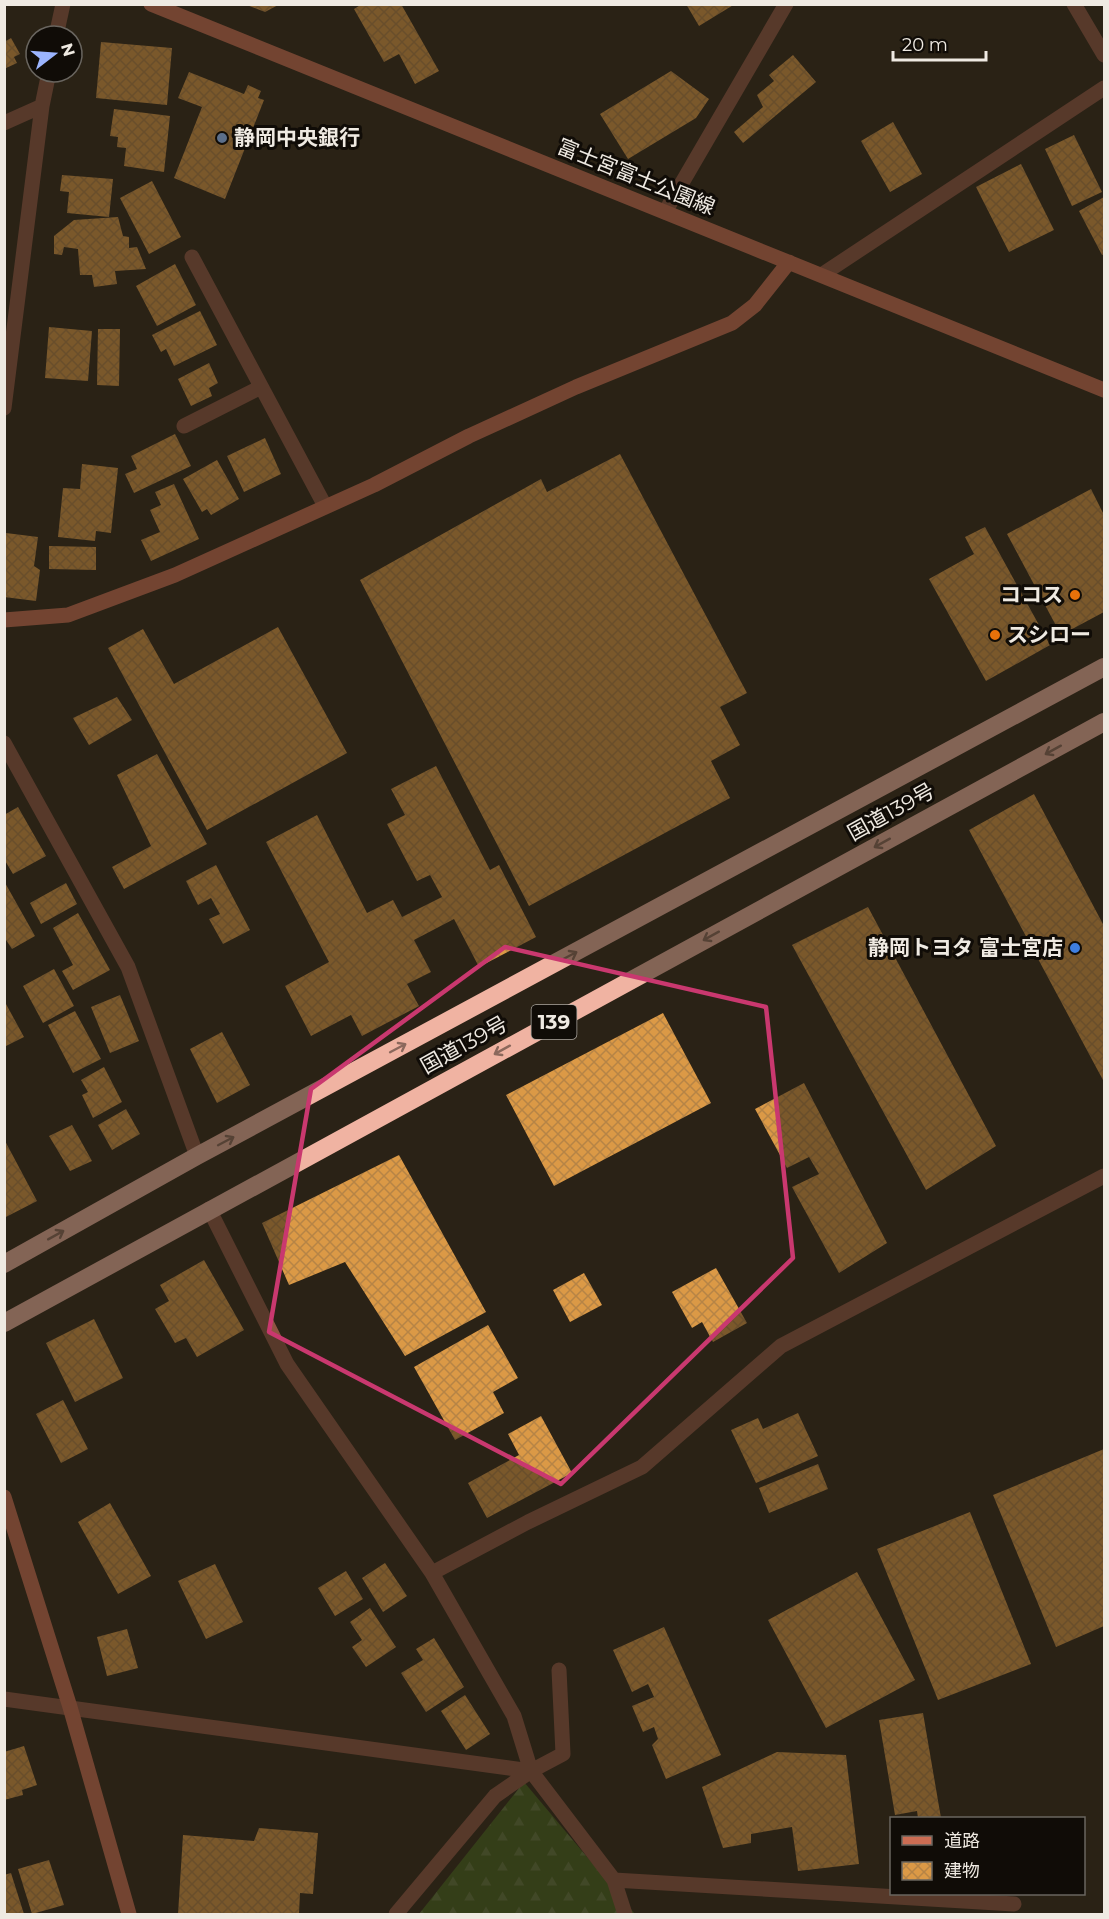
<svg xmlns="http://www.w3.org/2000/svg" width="1109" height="1919" font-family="Montserrat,'Noto Sans JP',sans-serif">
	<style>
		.forest { fill: url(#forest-firs) }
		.building { fill: url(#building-cross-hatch) }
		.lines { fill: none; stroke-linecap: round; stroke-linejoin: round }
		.street { stroke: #8f5443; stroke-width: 15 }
		.secondary { stroke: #cc6d53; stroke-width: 15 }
		.highway { stroke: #f0b3a2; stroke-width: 18 }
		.oneway { stroke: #8b685c }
		.marked { fill: none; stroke: #c9386f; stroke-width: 4.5; stroke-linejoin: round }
		.service-dot { fill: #5c6f8a; stroke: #100c07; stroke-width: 2 }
		.food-dot { fill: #e8710a; stroke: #100c07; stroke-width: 2 }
		.shop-dot { fill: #3f7fe0; stroke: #100c07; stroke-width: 2 }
		.labels { text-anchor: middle; stroke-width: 6; stroke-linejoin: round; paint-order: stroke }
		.shield { fill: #100c07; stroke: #aca7a0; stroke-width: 1.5 }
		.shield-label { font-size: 20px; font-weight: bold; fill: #efeae2 }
		.poi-label { font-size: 21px; font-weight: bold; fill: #efeae2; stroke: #100c07; text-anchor: start }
		.street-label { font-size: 21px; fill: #efeae2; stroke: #100c07 }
	</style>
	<defs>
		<pattern id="forest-firs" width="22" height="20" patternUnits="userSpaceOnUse" patternTransform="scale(1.5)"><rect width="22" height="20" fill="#42601c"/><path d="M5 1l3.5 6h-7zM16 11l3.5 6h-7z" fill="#5e773d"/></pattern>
		<pattern id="building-cross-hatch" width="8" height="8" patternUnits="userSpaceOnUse" patternTransform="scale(1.5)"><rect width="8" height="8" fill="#db9946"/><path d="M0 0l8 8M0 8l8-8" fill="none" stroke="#b68446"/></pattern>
	</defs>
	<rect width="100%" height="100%" fill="#2a2216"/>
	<path class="forest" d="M524,1782L635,1914H419Z"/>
	<path class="building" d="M244,4H280L265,12Z
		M362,4H401L439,71L415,84L399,54L384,62L354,9Z
		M686,4H735L699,26Z
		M11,38L20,54L14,57L17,63L4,69V42Z
		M101,42L172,48L167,105L96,98Z
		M793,55L816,82L743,143L734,132L763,107L757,95L774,81L769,75Z
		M671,71L709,99L696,118L628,159L600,114Z
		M189,72L244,94L248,85L261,91L258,98L264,100L225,199L174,178L202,107L178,98Z
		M114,109L170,116L164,172L124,166L126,148L117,147L118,137L110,136Z
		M893,122L922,174L890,192L861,141Z
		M1074,135L1102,192L1072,206L1045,149Z
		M1021,164L1054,230L1009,252L976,187Z
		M62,175L113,179L109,217L67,213L69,192L60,191Z
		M152,181L181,237L149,254L120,198Z
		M1104,197V254L1102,255L1079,211Z
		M118,217L123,236L129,237V248L137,247L146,269L115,271L117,284L94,287L92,275H80L78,249L64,247L62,255L54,254V236L74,220Z
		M175,264L196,305L157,326L136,286Z
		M200,311L217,345L174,366L166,349L161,352L152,335Z
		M49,327L92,331L88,381L45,378Z
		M98,329H120L119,386L97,385Z
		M209,363L218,383L209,388L212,396L191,406L178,379Z
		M175,434L191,466L134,493L125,474L137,469L131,456Z
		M265,438L281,474L244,492L227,456Z
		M620,454L747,693L720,707L740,745L711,761L730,798L529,906L360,580L541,479L547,492Z
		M217,460L239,499L211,515L207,509L202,512L183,479Z
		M82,464L118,468L111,533L96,531L95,541L58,537L63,488L80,489Z
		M174,484L199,539L151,561L141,540L160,532L150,510L161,505L155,492Z
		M1091,489L1104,515V612L1061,635L1007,534Z
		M985,527L1050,645L986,681L929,579L974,554L965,537Z
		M6,533L38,537L34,566L40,570L36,601L4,597Z
		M49,546L96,547V570L49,569Z
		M278,627L347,753L207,830L108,648L143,629L174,684Z
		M117,697L132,720L89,745L73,718Z
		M157,754L207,844L124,889L112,867L151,846L117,775Z
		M436,766L490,870L499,865L536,937L479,967L454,919L414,940L431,972L407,984L419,1006L362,1036L351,1015L311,1036L285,986L329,962L266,842L317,815L367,913L393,900L402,917L442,897L430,875L417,881L387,824L405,815L391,789Z
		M1034,794L1104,926V1082L969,830Z
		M18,807L46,856L13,874L4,859V815Z
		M216,865L250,930L223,944L209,919L220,914L211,898L198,905L186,881Z
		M4,881L35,936L12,949L4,937Z
		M66,883L77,904L41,924L30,903Z
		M868,907L996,1146L926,1190L792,945Z
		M78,913L110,970L73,990L62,971L73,965L53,928Z
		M54,969L74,1006L43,1023L23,986Z
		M120,995L139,1041L110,1053L91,1007Z
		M6,1004L24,1037L4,1047V1005Z
		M75,1011L101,1059L73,1073L48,1025Z
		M663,1013L711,1103L554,1186L506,1095Z
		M222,1032L250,1085L217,1103L190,1049Z
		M104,1067L122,1102L93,1118L82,1095L88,1092L81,1080Z
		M804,1083L887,1243L839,1273L792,1187L819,1174L809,1157L787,1168L755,1109Z
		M126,1109L140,1134L112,1150L98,1125Z
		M72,1125L92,1161L70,1171L49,1136Z
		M4,1139L37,1201L4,1218Z
		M399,1155L486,1312L405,1356L345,1262L289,1285L262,1223Z
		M204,1260L244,1330L197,1357L186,1338L175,1343L155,1309L169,1301L160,1285Z
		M716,1268L747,1323L713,1342L702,1322L692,1328L672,1292Z
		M584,1273L602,1305L570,1322L553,1290Z
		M94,1319L123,1378L75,1402L46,1343Z
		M488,1325L518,1378L493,1392L504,1413L455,1440L414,1367Z
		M63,1400L88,1449L61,1463L36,1414Z
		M798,1413L818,1456L756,1483L731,1430L758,1418L763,1429Z
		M541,1416L572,1473L487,1518L468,1483L519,1455L508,1434Z
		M1104,1449V1626L1056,1647L993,1495Z
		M818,1464L828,1489L769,1513L759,1488Z
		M110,1503L151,1576L118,1594L78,1522Z
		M970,1512L1031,1664L938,1700L877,1549Z
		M385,1563L407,1596L383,1612L362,1578Z
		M215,1564L243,1622L206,1639L178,1581Z
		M346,1571L363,1599L335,1616L318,1588Z
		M857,1572L915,1680L826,1728L768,1620Z
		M370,1608L396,1647L366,1667L352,1647L362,1640L350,1622Z
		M664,1627L721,1755L666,1779L652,1745L658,1739L654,1727L643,1732L632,1706L654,1697L648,1684L632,1692L613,1650Z
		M127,1629L138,1668L107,1676L97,1637Z
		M434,1638L464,1687L426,1712L401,1673L423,1660L416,1649Z
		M465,1695L490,1734L466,1750L441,1711Z
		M923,1713L941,1818H918L917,1811L895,1815L879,1720Z
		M24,1746L37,1785L22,1790L23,1795L4,1800V1752Z
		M777,1752L846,1755L859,1864L798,1871L792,1827L751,1834V1843L723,1848L702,1787Z
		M259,1828L318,1833L313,1894L300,1893L299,1914H178L183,1835L254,1841Z
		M49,1860L64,1905L32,1914L18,1869Z
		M11,1873L24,1914H4V1875Z"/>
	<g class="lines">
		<path class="street" d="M1074,4L1104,55
			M56,36L63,4
			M4,123L42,106
			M665,212L786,4
			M192,257L325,506
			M823,274L1104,88
			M4,408L42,106L49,72
			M184,426L261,387
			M4,743L128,967L197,1156
			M209,1209L287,1364L432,1573L514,1716L531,1771L495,1796L396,1914
			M432,1573L528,1522L642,1467L781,1346L1104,1176
			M4,1699L531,1771L563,1754L559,1670
			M531,1771L614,1880L625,1914
			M614,1880L1014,1904"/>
		<path class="secondary" d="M151,4L1104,390
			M4,620L68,615L175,575L374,485L469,436L576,387L732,323L755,305L789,262
			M4,1497L70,1707L129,1914"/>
		<path class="highway" d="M4,1264L197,1156L1104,667
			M4,1323L1104,722"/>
	</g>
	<defs><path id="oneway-shaft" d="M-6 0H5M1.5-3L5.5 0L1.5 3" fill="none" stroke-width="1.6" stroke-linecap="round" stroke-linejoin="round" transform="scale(1.5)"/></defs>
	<g class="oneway">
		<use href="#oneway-shaft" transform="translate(1053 750) rotate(151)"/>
		<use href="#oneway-shaft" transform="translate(882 843) rotate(151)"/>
		<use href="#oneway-shaft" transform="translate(711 936) rotate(151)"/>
		<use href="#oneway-shaft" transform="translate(569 956) rotate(-28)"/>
		<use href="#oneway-shaft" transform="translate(398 1048) rotate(-28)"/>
		<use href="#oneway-shaft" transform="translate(502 1050) rotate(151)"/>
		<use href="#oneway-shaft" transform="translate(226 1141) rotate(-28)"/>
		<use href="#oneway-shaft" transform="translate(56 1235) rotate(-29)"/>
	</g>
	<path d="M0 0H1109V1919H0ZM505,947L766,1007L793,1258L561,1484L269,1332L311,1089Z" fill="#2a2216" fill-opacity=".55" fill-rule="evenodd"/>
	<path class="marked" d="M505,947L766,1007L793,1258L561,1484L269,1332L311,1089Z"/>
	<circle class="service-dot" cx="222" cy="138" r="6"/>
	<g class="food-dot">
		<circle cx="1075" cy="595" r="6"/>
		<circle cx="995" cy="635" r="6"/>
	</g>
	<circle class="shop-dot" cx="1075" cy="948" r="6"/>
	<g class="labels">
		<rect class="shield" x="531.5" y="1005" width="45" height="34" rx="4.5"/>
		<g class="shield-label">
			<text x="554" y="1029">139</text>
		</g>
		<g class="poi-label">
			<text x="234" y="145">静岡中央銀行</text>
			<text x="1063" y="602" text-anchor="end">ココス</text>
			<text x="1007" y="642">スシロー</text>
			<text x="1063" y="955" text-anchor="end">静岡トヨタ 富士宮店</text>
		</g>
		<g class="street-label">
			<text transform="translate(636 177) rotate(22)" y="7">富士宮富士公園線</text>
			<text transform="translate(891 812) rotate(-29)" y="7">国道139号</text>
			<text transform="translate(464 1045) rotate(-29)" y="7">国道139号</text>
		</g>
	</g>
	<rect width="1109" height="1919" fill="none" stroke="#efeae2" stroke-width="12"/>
	<rect x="890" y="1817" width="195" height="78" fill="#100c07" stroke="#69655f" stroke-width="1.5"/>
	<rect x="902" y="1836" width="30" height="9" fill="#cc6d53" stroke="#69655f" stroke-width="1.5"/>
	<text x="944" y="1847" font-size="18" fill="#efeae2">道路</text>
	<rect x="902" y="1862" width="30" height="18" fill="url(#building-cross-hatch)" stroke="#69655f" stroke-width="1.5"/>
	<text x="944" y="1877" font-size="18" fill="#efeae2">建物</text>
	<g transform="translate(54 54) rotate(73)"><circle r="28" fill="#100c07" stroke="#69655f" stroke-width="1.5"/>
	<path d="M0-4.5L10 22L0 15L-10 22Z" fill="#9bb4fd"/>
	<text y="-9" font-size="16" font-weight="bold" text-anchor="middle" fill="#efeae2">N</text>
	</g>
	<path d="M893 51v9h93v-9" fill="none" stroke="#efeae2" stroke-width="3"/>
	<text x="902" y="51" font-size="18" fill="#efeae2" stroke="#100c07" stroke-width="4.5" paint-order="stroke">20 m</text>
</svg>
